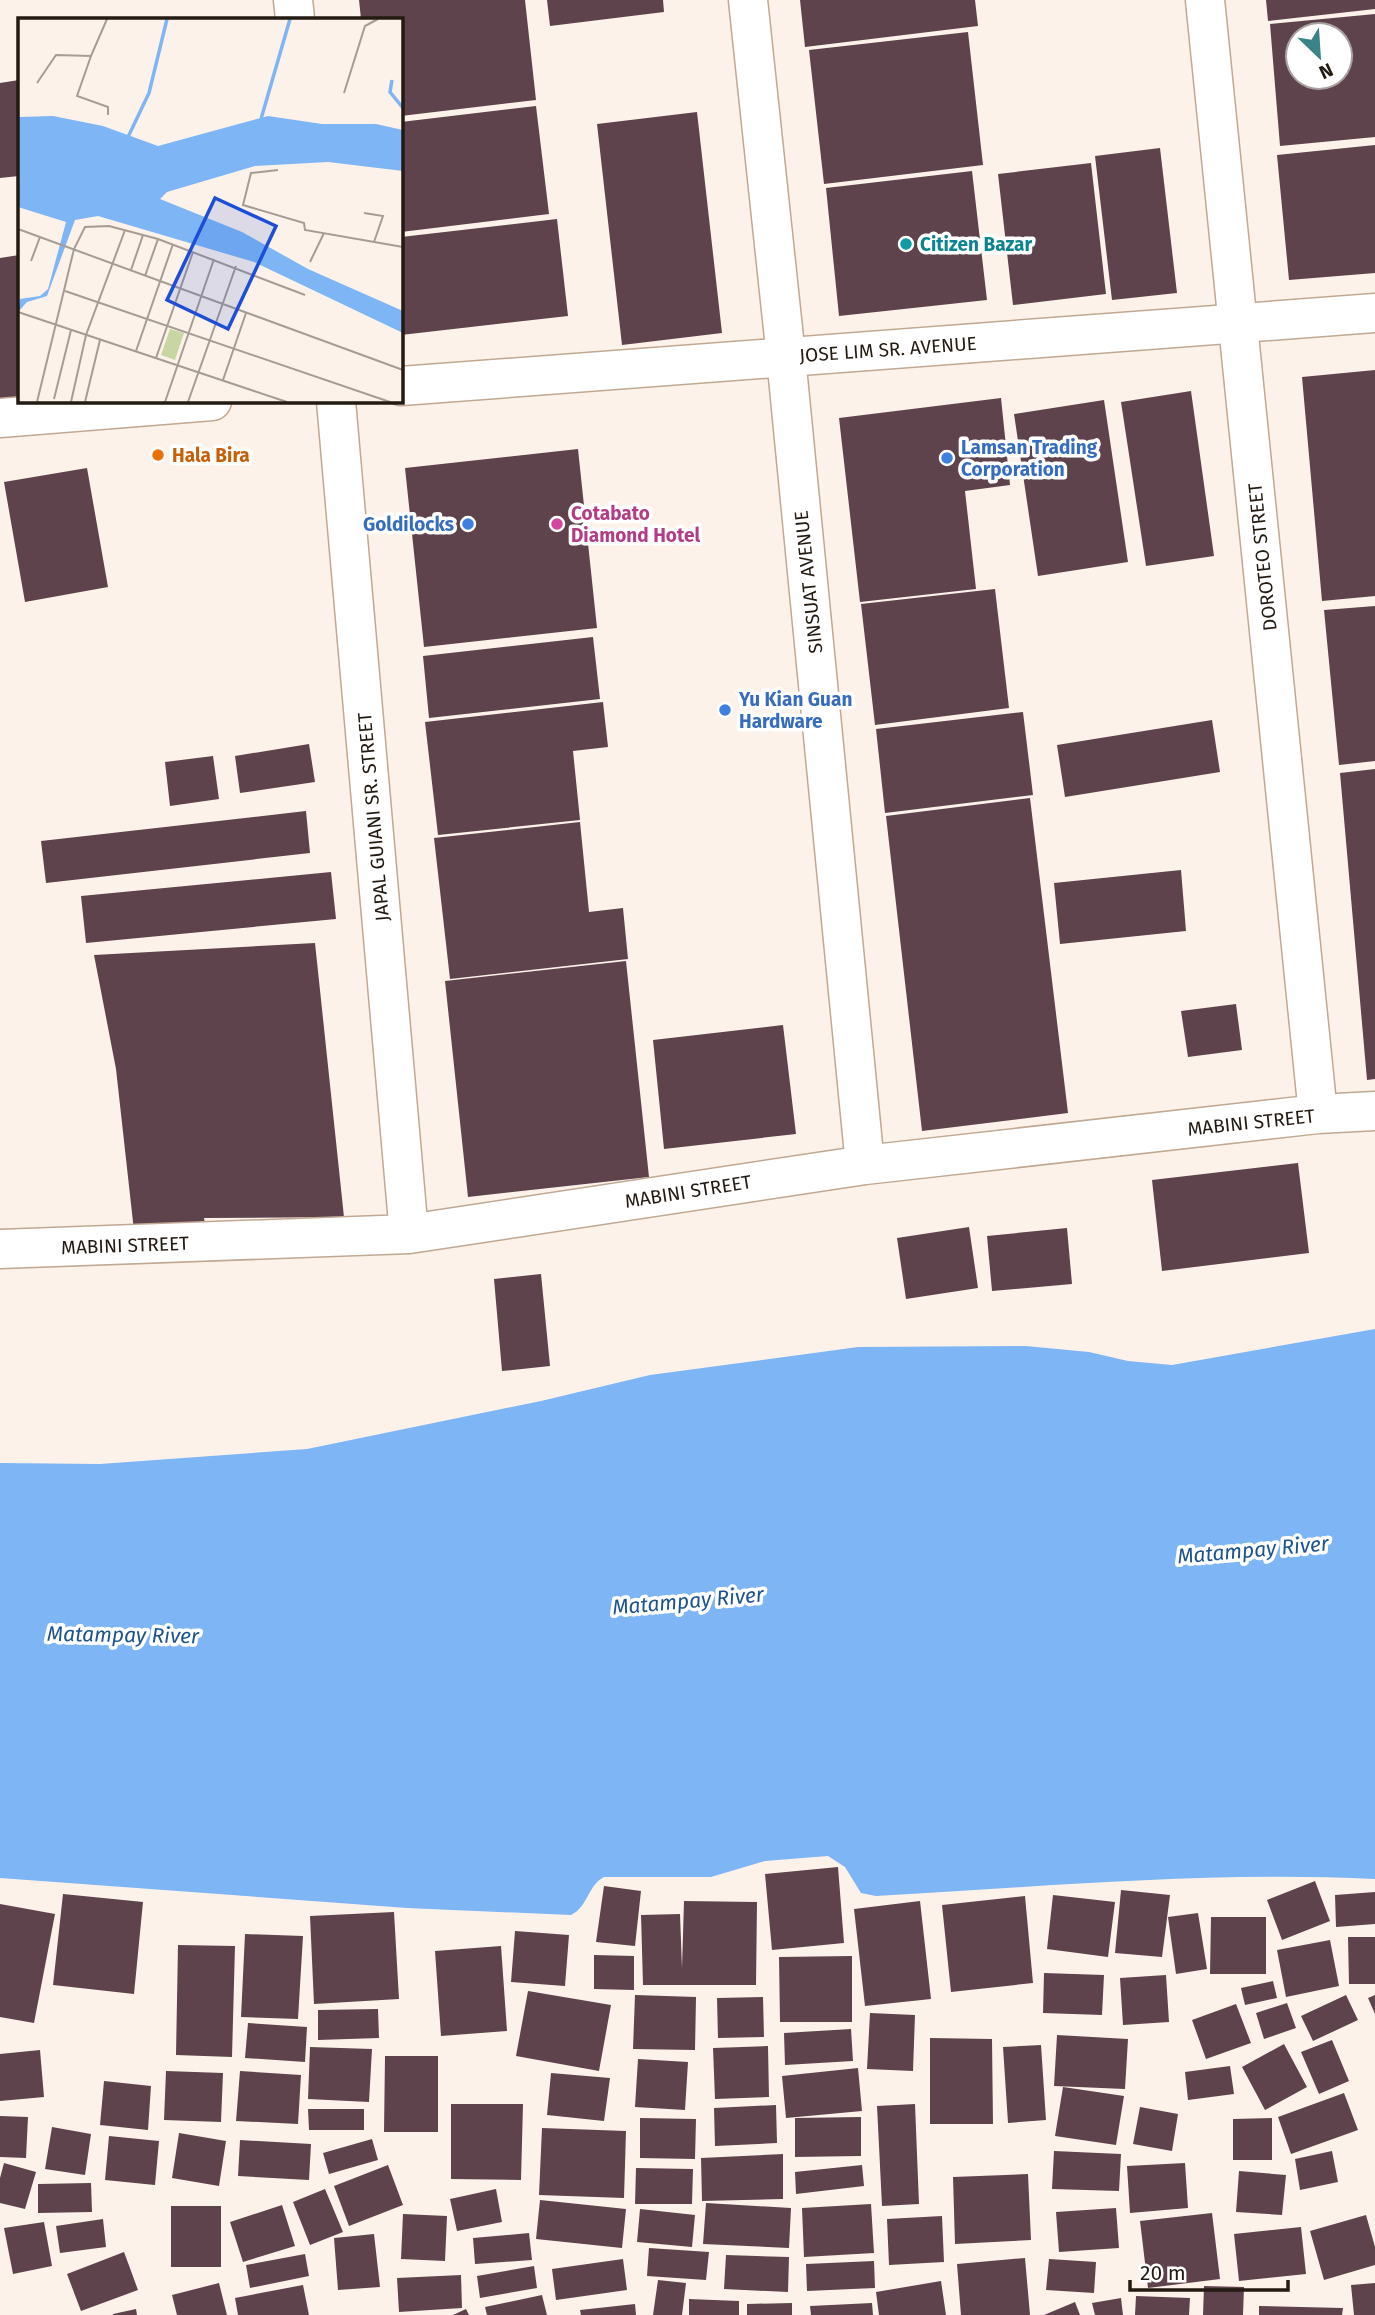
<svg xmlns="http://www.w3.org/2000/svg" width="1375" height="2315" font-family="'Fira Sans',sans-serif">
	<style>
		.water { fill: #7eb5f5 }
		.building { fill: #5e434d; fill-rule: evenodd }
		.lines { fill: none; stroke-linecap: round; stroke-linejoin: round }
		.minor-casing { stroke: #c0a892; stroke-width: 41 }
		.major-casing { stroke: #c0a892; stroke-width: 41 }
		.minor { stroke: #fff; stroke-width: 38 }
		.major { stroke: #fff; stroke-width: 38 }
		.culture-dot { fill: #0f9aa8; stroke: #fff; stroke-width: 2.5 }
		.food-dot { fill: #e8710a; stroke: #fff; stroke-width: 2.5 }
		.shop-dot { fill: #3f7fe0; stroke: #fff; stroke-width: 2.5 }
		.hotel-dot { fill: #d1479c; stroke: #fff; stroke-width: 2.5 }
		.labels { text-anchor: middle; stroke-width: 7; stroke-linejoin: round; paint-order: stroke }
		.culture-label { font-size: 19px; font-weight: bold; fill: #0d838f; stroke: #fff; text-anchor: start }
		.street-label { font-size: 19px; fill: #231a12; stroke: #fff }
		.shop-label { font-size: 19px; font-weight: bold; fill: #366cbe; stroke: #fff; text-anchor: start }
		.food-label { font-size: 19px; font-weight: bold; fill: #c56008; stroke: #fff; text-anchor: start }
		.hotel-label { font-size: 19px; font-weight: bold; fill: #b23c85; stroke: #fff; text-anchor: start }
		.water-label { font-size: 21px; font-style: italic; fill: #1c538d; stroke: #fff }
		.inset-river { fill: none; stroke: #7eb5f5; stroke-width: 3.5 }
		.inset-road { fill: none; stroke: #a69c93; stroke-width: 2 }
		.view { fill: #1d4ed8; fill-opacity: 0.15; stroke: #1d4ed8; stroke-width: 3.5 }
		.inset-edge { fill: none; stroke: #231a12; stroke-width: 3.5 }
	</style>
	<rect width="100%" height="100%" fill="#fdf2e9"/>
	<path class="water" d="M1375,1329V1879C1209,1871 1042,1887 876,1896L861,1893L845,1867L828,1856L765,1861L711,1877H604C588,1885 588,1907 571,1915L407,1908L0,1878V1463L100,1464L307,1449L541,1401L650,1375L858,1347L1026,1346L1089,1352L1128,1361L1172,1365Z"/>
	<path class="building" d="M359,0H525L536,100L401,116V19H361Z
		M547,0H663L664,12L550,26Z
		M800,0H975L978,26L805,47Z
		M1266,0H1375V9L1268,21Z
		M1375,14V137L1280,146L1270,24ZM1298,35H1340V77H1298Z
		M968,32L983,165L824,184L809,50Z
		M19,80V176L0,178V83Z
		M536,106L549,214L401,232V122Z
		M697,112L722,333L622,345L597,124Z
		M1375,145V273L1289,280L1277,155Z
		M1160,148L1177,293L1112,300L1095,156Z
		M1091,163L1106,294L1013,305L998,174Z
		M972,171L987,300L839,316L826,188Z
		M557,219L568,316L401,335V237Z
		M19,255V401L0,412V258Z
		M1375,370V596L1322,601L1302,377Z
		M1191,391L1214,556L1146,566L1121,402Z
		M1001,398L1010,485L965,491L976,589L860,602L839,418Z
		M1104,400L1128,562L1038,576L1014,414Z
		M578,449L597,628L424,647L405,468Z
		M87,468L108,587L25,602L4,482Z
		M995,589L1009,708L875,725L861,604Z
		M1375,606V761L1339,765L1324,610Z
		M593,637L600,699L429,718L423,656Z
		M603,702L608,747L573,751L580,820L438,835L425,722Z
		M1023,712L1033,795L885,813L876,729Z
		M1212,720L1220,772L1065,797L1057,745Z
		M309,744L315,782L240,793L235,756Z
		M213,756L219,799L170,806L165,762Z
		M1375,769V1079L1367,1080L1340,773Z
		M1030,798L1068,1113L922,1131L886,816Z
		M306,811L310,853L46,883L41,841Z
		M580,822L589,912L623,908L628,959L450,979L434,838Z
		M1181,870L1186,931L1060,944L1054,883Z
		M331,872L336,919L86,943L81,896Z
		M315,943L344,1217L204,1218L205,1223L134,1231L116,1069L94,955Z
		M626,961L649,1177L468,1197L445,981Z
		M1236,1004L1242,1050L1188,1057L1181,1011Z
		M783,1025L796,1134L664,1149L653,1040Z
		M1298,1163L1309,1253L1162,1271L1152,1180Z
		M969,1227L978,1288L906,1299L897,1238Z
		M1067,1228L1072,1284L992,1291L987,1236Z
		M541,1274L550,1366L502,1371L494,1279Z
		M838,1867L844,1943L772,1950L765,1874Z
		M1315,1881L1330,1921L1282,1940L1267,1900Z
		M604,1886L641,1891L635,1946L596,1942Z
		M1121,1890L1170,1895L1162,1957L1115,1953Z
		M1375,1892V1924L1336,1927L1335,1895Z
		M63,1894L143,1902L134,1994L53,1985Z
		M1053,1895L1115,1902L1108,1957L1047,1949Z
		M1025,1896L1033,1983L951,1992L942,1905Z
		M684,1901L757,1902L756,1985H643L641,1915L680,1914L682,1968Z
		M920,1901L931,1999L865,2006L854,1909Z
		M0,1904L55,1914L34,2023L0,2017Z
		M394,1912L399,1999L314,2004L310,1916Z
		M1198,1913L1207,1969L1176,1974L1168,1917Z
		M1211,1917H1266V1974H1210Z
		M515,1931L569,1935L565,1986L511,1982Z
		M245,1934L303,1936L298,2019L241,2017Z
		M1348,1937H1375V1984H1349Z
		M1330,1940L1339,1986L1286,1997L1277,1950Z
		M178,1945L235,1946L232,2057L176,2055Z
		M501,1946L507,2031L441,2036L435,1951Z
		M594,1955L634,1956V1990L594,1989Z
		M852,1956V2022H780L779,1957Z
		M1044,1973L1104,1975L1102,2015L1043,2013Z
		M1166,1975L1169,2022L1123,2025L1120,1978Z
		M1273,1981L1277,1998L1245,2005L1241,1988Z
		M528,1991L611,2005L599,2071L516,2056Z
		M635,1995L696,1997L695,2050L633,2049Z
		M1346,1995L1358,2020L1313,2041L1301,2016Z
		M1375,1995V2014L1368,1998Z
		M763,1997L764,2037L718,2038L717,1998Z
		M1287,2003L1296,2028L1264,2039L1256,2013Z
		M1236,2004L1251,2043L1206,2059L1192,2020Z
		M378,2009L379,2038L318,2040V2010Z
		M870,2013L915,2015L913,2071L867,2069Z
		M248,2023L307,2027L305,2062L245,2058Z
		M851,2029L853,2061L785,2065L784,2033Z
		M1057,2035L1128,2039L1125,2089L1054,2086Z
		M930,2038L992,2039L993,2124H930Z
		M1332,2040L1349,2081L1319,2094L1301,2052Z
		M1284,2044L1307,2087L1265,2110L1242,2067Z
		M1041,2045L1046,2120L1008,2123L1003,2047Z
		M768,2046L769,2097L715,2099L713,2048Z
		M310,2047L372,2049L369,2102L308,2099Z
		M40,2050L44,2097L0,2101V2054Z
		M385,2056H438V2132H384Z
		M638,2059L688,2062L685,2110L635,2107Z
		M1230,2066L1234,2094L1188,2100L1185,2072Z
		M858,2068L862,2111L786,2118L782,2076Z
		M166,2071L223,2073L221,2122L164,2120Z
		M240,2071L301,2075L298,2124L236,2121Z
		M551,2073L610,2078L604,2121L547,2115Z
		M104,2081L151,2086L148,2130L100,2125Z
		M1063,2087L1124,2096L1116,2145L1055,2136Z
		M1344,2093L1358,2130L1291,2154L1278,2117Z
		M451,2104H523L521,2180L451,2179Z
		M915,2104L919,2204L882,2206L877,2106Z
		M776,2105L777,2143L715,2146L714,2108Z
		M1140,2107L1178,2114L1172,2151L1133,2144Z
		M308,2109H364V2130H309Z
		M0,2116L28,2117L26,2158L0,2157Z
		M861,2117V2156L795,2157V2118Z
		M640,2118L696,2119L695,2159L640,2158Z
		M1272,2118V2160H1233V2119Z
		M52,2127L91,2134L85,2175L45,2169Z
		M542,2128L626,2131L624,2198L539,2195Z
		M179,2133L226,2141L219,2186L172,2178Z
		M109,2136L159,2141L155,2185L105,2180Z
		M372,2139L378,2160L329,2174L323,2153Z
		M240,2140L311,2144L309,2180L238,2176Z
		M1054,2151L1121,2154L1119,2191L1052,2189Z
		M1332,2151L1338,2182L1300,2190L1295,2159Z
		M783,2154V2199L702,2201L701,2158Z
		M4,2163L36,2172L25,2209L0,2203V2178Z
		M1185,2163L1188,2208L1130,2213L1127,2166Z
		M388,2165L403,2205L349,2226L334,2186Z
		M862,2165L864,2186L796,2194L795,2172Z
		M636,2168L693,2169L692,2204H635Z
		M1239,2171L1286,2175L1282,2215L1236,2212Z
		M1028,2174L1031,2240L955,2244L953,2177Z
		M91,2183L92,2212L38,2213V2184Z
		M325,2189L343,2232L310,2245L293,2202Z
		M496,2189L502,2222L457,2231L450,2199Z
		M540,2200L626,2209L622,2248L536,2239Z
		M706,2203L791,2208L789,2248L703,2244Z
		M871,2204L874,2253L804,2257L802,2208Z
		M282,2205L295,2246L243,2262L230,2222Z
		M171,2206H221V2267H171Z
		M1116,2208L1119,2248L1059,2252L1056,2212Z
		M640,2209L695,2215L692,2247L637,2242Z
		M1212,2213L1220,2279L1148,2288L1140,2221Z
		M403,2214L447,2216L445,2261L401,2259Z
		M1366,2215L1375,2247V2265L1324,2280L1310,2231Z
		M942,2216L944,2262L889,2265L887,2219Z
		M103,2219L106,2247L60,2253L56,2226Z
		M44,2222L52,2266L13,2274L4,2228Z
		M1301,2227L1306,2274L1239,2281L1234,2234Z
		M529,2233L532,2260L475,2264L473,2238Z
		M374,2234L380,2287L338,2290L334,2238Z
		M649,2248L709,2252L706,2280L647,2276Z
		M124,2252L138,2290L81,2311L67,2274Z
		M305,2254L309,2276L250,2288L246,2265Z
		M726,2255L789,2257L788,2292L724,2289Z
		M1025,2258L1030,2315H961L957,2264Z
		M623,2259L627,2290L556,2300L552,2269Z
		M1049,2259L1096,2262L1094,2293L1046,2290Z
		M874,2261L875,2288L807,2291L806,2264Z
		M534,2266L537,2288L480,2298L477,2276Z
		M461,2275L462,2308L399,2312L397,2278Z
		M658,2280L686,2283L682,2315H653Z
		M941,2281L946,2315H879L876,2292Z
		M219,2283L227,2315H177L172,2295Z
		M1375,2283V2315H1354L1351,2285Z
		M303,2285L309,2315H238L235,2298Z
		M1204,2286L1244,2287L1243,2315H1203Z
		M542,2295L547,2315H487L485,2307Z
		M1136,2296L1190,2298L1189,2315H1135Z
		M1121,2298L1123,2315H1095L1092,2303Z
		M689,2299L739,2301V2315H689Z
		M1075,2302L1080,2315H1044Z
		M792,2303V2315H747V2304Z
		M872,2303L873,2315H811L810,2306Z
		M635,2304L636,2315H581L580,2310Z
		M1259,2306L1343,2308L1342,2315H1259Z
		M136,2309L137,2315H113V2314Z
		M466,2309L469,2315H453Z"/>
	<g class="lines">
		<defs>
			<path id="minor" d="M293,0L295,19
				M748,0L786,357L865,1165
				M1205,0L1318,1114
				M336,401L409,1234
				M0,1249L409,1234L865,1165L1318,1114L1375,1111"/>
			<path id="major" d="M401,386L1375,313
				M0,418L212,401"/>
		</defs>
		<use href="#minor" class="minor-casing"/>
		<use href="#major" class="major-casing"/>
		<use href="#minor" class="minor"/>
		<use href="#major" class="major"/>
	</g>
	<circle class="culture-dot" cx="906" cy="244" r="7"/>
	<circle class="food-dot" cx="158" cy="455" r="7"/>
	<g class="shop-dot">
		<circle cx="947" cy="458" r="7"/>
		<circle cx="468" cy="524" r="7"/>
		<circle cx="725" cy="710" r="7"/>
	</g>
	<circle class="hotel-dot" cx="557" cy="524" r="7"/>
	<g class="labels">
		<g class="culture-label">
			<text x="920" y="251">Citizen Bazar</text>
		</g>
		<g class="street-label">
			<text transform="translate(888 349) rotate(-4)" y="7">JOSE LIM SR. AVENUE</text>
			<text transform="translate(1262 557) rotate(-96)" y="7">DOROTEO STREET</text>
			<text transform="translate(808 582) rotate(-96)" y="7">SINSUAT AVENUE</text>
			<text transform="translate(373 817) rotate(-95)" y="7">JAPAL GUIANI SR. STREET</text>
			<text transform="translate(1251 1122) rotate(-6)" y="7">MABINI STREET</text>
			<text transform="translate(688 1191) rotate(-9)" y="7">MABINI STREET</text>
			<text transform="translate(125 1245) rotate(-2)" y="7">MABINI STREET</text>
		</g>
		<g class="shop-label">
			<text x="961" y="454">Lamsan Trading<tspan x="961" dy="22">Corporation</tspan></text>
			<text x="454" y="531" text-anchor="end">Goldilocks</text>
			<text x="739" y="706">Yu Kian Guan<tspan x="739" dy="22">Hardware</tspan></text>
		</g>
		<g class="food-label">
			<text x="172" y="462">Hala Bira</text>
		</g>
		<g class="hotel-label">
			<text x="571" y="520">Cotabato<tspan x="571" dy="22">Diamond Hotel</tspan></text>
		</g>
		<g class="water-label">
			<text transform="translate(1253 1550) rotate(-5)" y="7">Matampay River</text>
			<text transform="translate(688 1601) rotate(-5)" y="7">Matampay River</text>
			<text transform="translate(123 1635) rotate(1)" y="7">Matampay River</text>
		</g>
	</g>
	<g transform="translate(18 18)">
		<rect width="385" height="385" fill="#fdf2e9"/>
		<path d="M152,311L166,315L157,342L143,337Z" fill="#c8d6a3"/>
		<path d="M35,98L85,108L140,128L250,98L304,106H358L385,112V153L310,144L237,148L149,174L142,181L224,214L290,251L385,293V315L236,244L80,198L57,202L29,278L9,284L0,294L2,281L22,278L30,271L48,204L0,189V99Z" fill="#7eb5f5"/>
		<path class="inset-river" d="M374,62L372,74L385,90M243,101L272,1M110,119L131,75L149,1"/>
		<path class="inset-road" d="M73,38L59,78L90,89V97M19,65L38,37L73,38L89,1M326,75L347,8L360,1M260,152L233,155L225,187L286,205L287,212L385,229M346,195L365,198L356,224M0,211L385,352M13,243L22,219M292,244L306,215M113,252L125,217M127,258L140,221M47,273L372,384M0,294L269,384M118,333L155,226M138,340L175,234M205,362L228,295M36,381L53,312M19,384L56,231L67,209L91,208L140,221L287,277M53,384L68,317L107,212M67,384L82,322M147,384L196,241M170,384L218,248"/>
		<path class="view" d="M197,180L258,208L210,311L149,282Z"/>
		<rect width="385" height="385" class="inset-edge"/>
	</g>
	<g transform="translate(1319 56) rotate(155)"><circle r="33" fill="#ffffff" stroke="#a7a3a0" stroke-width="2"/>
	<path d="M0-5L12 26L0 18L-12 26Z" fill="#3b8387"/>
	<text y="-10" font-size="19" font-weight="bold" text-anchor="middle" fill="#231a12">N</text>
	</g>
	<path d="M1130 2280v10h158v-10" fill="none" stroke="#231a12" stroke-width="3.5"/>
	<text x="1140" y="2280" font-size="21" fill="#231a12" stroke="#ffffff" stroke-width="5" paint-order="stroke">20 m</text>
</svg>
